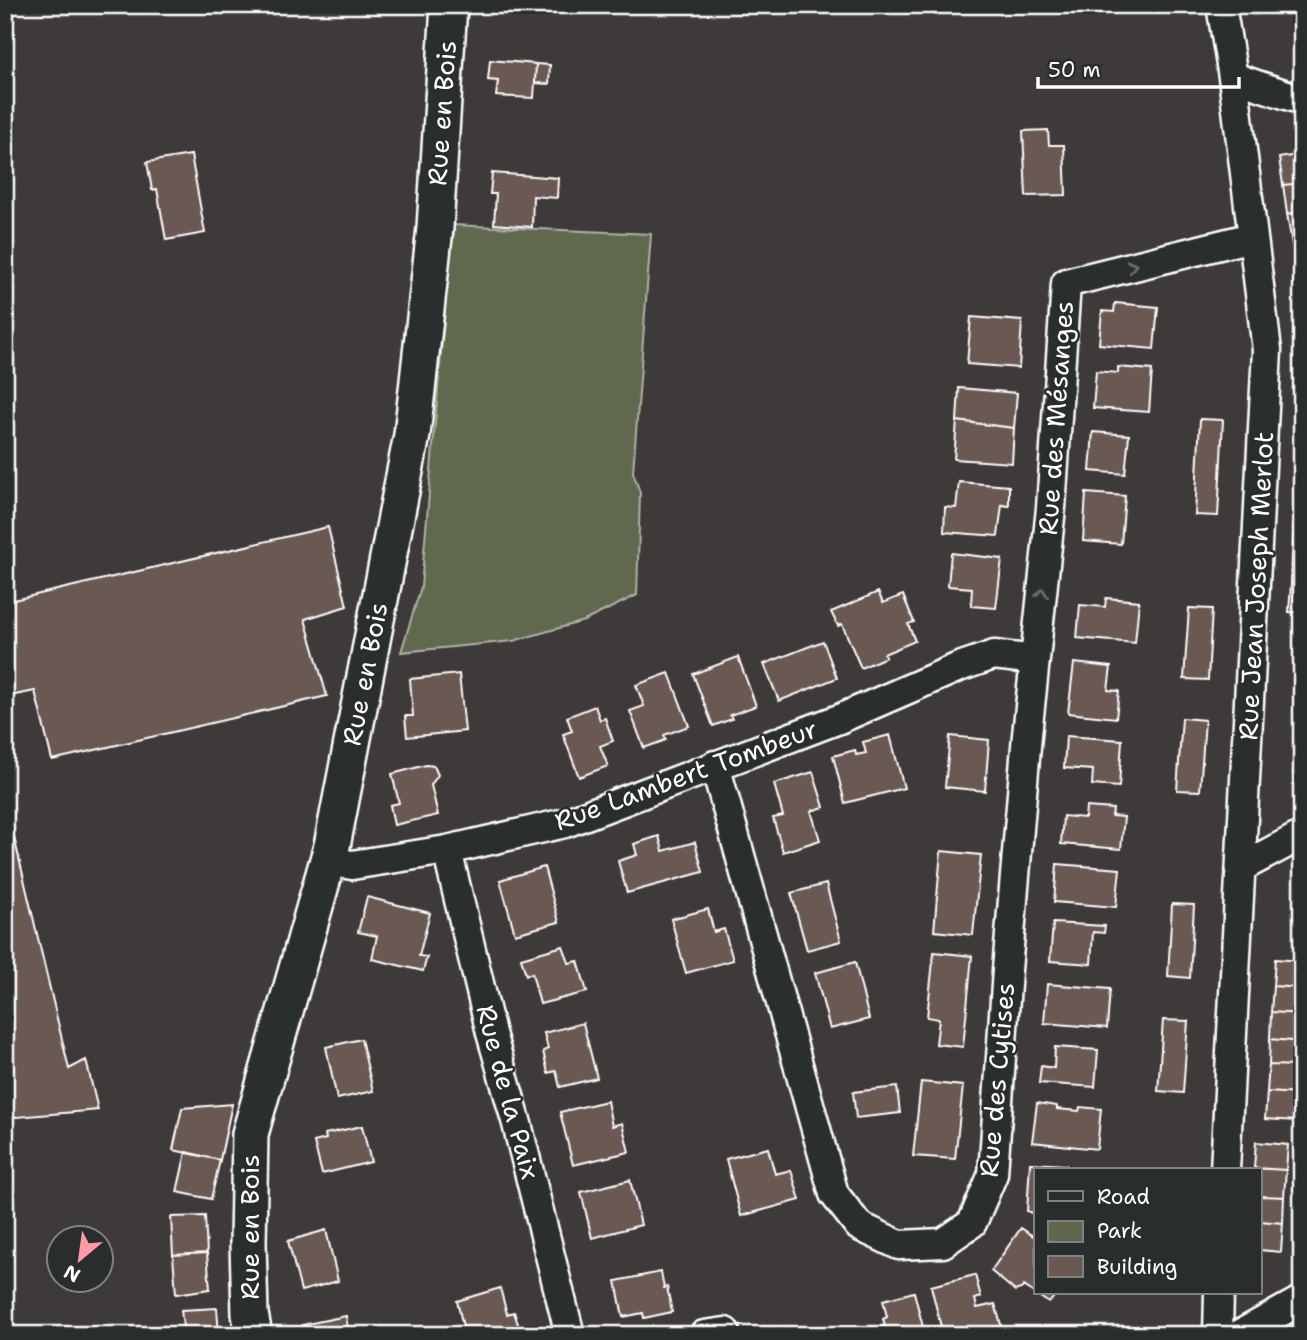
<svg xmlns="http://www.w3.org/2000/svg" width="1307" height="1340" font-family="'Shantell Sans',sans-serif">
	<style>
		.green { fill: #61674d; stroke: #b0b3a6; stroke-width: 2 }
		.building { fill: #6a5853; stroke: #fff; stroke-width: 2 }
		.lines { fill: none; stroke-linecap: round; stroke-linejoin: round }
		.minor-casing { stroke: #fff; stroke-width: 33 }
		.tertiary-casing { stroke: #fff; stroke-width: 40 }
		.minor { stroke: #2a2d2e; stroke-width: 28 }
		.tertiary { stroke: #2a2d2e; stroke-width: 35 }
		.oneway { stroke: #6a6c6d }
		.labels { text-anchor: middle; stroke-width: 5; stroke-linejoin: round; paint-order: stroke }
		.street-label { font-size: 26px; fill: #fff; stroke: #2a2d2e }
	</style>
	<rect width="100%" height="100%" fill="#3d3a39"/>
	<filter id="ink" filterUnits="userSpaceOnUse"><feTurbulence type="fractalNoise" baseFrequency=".0143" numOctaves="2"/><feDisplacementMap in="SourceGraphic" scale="14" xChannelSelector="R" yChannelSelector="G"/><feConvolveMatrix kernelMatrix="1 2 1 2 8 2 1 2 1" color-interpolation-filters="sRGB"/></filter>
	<g filter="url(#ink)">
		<path class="green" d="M452,225L651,234L633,472L640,493L637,595L584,621L513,641L401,652L421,587Z"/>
		<path class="building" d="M1253,5H1279L1280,10L1254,14Z
			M490,60L536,64L534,98L496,96L498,81L488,80Z
			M536,64L550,65L549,84L535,83Z
			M1048,130L1049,145H1064L1066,195L1026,196L1023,131Z
			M1302,154V183L1283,185L1279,158Z
			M191,155L205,233L166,240L157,189L152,190L147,162Z
			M492,173L558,178L557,198L533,196L532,227L494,224L496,194H490Z
			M1302,183V212L1287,214L1283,185Z
			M1302,212V236L1291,238L1287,214Z
			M1302,236V267L1296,268L1291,238Z
			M1298,302H1302V330H1298Z
			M1115,303L1158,307L1154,349L1099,344L1102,311L1114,312Z
			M971,317L1022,321L1019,368L967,364Z
			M1298,330H1302V360H1298Z
			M1298,360H1302V385H1298Z
			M1118,367L1152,370L1149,412L1093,408L1096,371L1118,373Z
			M1298,385H1302V413H1298Z
			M959,388L1017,393L1014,428L957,421Z
			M1298,413H1302V438H1298Z
			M1200,419L1223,420L1218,516L1195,515Z
			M957,421L1014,428L1012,463L954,459Z
			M1093,432L1129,435L1125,474L1090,471Z
			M1298,438H1302V466H1297Z
			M959,482L1009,486V506L1002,505L998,536L944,532L945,507L956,508Z
			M1086,493L1125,496L1121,544L1083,541Z
			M1296,501H1302V531L1294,530Z
			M328,527L347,606L305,619L327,696L52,760L35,691L5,697V602Z
			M1294,530L1302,531V557H1292Z
			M951,553L1002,559L996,608L971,606L972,588L948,586Z
			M1292,557H1302V584L1291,583Z
			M1291,583L1302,584V613L1289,612Z
			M878,592L883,603L903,595L914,622L908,624L915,641L884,654L886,657L861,668L842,624L838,626L831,612Z
			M1106,598L1139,601L1135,643L1077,638L1080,605L1105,607Z
			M1189,608L1212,609L1208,680L1184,679Z
			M823,641L837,678L779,701L764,664Z
			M738,657L756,706L730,715L732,719L713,726L693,674Z
			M1074,663L1111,667L1108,690L1119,691L1116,718L1068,713Z
			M669,673L689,726L664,735L666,740L644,748L630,711L644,706L636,685Z
			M459,674L465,731L407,737L405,716H413L410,679Z
			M595,706L600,720L605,718L613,741L600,746L608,766L579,777L563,734L572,731L567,717Z
			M1182,718L1205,720L1200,791L1177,790Z
			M890,735L904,788L845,803L833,756L855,750L856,755L866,753L863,742Z
			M950,736L989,740L985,791L945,787Z
			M1066,736L1122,740L1119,787L1092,785L1093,770L1064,768Z
			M426,765L434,766L438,775L431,785L438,815L394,825L390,805L399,803L392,774Z
			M1302,768V789L1293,773Z
			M813,772L824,807L811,811L820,840L783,852L773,818L783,816L774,784Z
			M5,799L69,1069L86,1060L98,1110L5,1118Z
			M1086,807L1113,809L1112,816L1124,817L1121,849L1061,844L1063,816L1085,818Z
			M659,836L663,851L695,842L703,872L627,893L618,861L637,855L634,844Z
			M941,851L981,855L973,935L934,931Z
			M1057,864L1120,869L1116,907L1054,902Z
			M544,867L559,922L515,934L500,880Z
			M826,884L841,941L807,950L791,893Z
			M367,897L430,913L419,956L427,957L423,971L372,959L377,936L358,932Z
			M1172,904L1194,905L1190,978L1168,976Z
			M708,909L714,932L724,929L733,960L686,973L671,919Z
			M1053,923L1105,926L1104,933L1093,932L1091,964L1050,961Z
			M563,946L569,963L578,961L587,992L540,1004L532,973L526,975L521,958Z
			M934,952L972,956L963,1047L936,1044L939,1019L927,1017Z
			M1275,959L1302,961V988L1273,986Z
			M855,962L869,1019L830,1029L815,973Z
			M1047,984L1110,989L1107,1028L1044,1023Z
			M1273,986L1302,988V1014L1271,1012Z
			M1271,1012L1302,1014V1042L1270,1039Z
			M1163,1020L1188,1021L1183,1093L1158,1091Z
			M583,1023L597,1078L560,1087L556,1071L548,1073L543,1051L548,1049L544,1033Z
			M361,1039L373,1091L337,1099L326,1047Z
			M1270,1039L1302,1042L1300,1066L1269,1065Z
			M1055,1047L1098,1050L1095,1087L1039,1083L1041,1066L1054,1068Z
			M1269,1065L1300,1066L1299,1094L1267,1092Z
			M921,1082L963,1086L955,1159L913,1156Z
			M897,1087L900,1113L856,1118L853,1092Z
			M1267,1092L1299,1094L1297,1121L1265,1119Z
			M607,1101L612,1126L622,1123L629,1152L573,1165L560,1112Z
			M1037,1103L1057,1106V1109L1079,1111L1080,1107L1101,1109L1097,1149L1032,1142Z
			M232,1104L220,1160L173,1150L182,1108Z
			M362,1126L371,1162L322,1174L314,1142L326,1139L325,1134Z
			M1256,1142L1288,1145L1286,1170L1254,1168Z
			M768,1148L775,1174L791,1170L800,1200L741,1216L726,1159Z
			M186,1152L220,1160L211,1199L177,1192Z
			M1030,1163L1066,1165L1065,1170H1036V1215L1027,1211Z
			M1254,1168L1286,1170L1284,1197L1260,1196V1170H1254Z
			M630,1180L641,1225L592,1238L581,1192Z
			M1260,1196L1284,1197L1283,1223L1260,1221Z
			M205,1216L207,1253L173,1255L171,1217Z
			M1260,1221L1283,1223L1281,1252L1260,1250Z
			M1021,1228L1036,1238V1293H1057L1049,1303L1024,1286L1021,1289L1015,1291L991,1271Z
			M326,1230L338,1281L301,1291L288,1241Z
			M207,1253L210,1289L176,1294L173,1255Z
			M661,1272L664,1288L667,1287L672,1312L644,1318L643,1313L623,1317L616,1281Z
			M975,1275L981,1297L975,1299L977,1308L995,1304L1004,1335H943L931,1286Z
			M500,1288L507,1314L514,1312L521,1333L465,1335L457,1301Z
			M914,1292L925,1335H868L867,1331L885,1326L883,1319L887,1317L883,1300Z
			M217,1308L219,1335H184L181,1310Z
			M346,1316L349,1335H304L302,1325Z"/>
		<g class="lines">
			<defs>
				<path id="minor" d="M1221,5L1233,77L1267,350L1225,1170
					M1233,77L1302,100
					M715,765L834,1194L859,1226L899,1245L943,1243L972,1223L993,1174L1007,970L1027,735L1051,508L1066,283L1252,237
					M447,850L491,1033L517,1124L570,1335
					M328,861L352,865L447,850L565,823L839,719L959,667L994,655L1035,660
					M1242,867L1302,835
					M704,1335L725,1332L726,1335
					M1218,1335L1219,1293
					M1239,1335L1302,1300"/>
				<path id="tertiary" d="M254,1335L250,1314L248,1243L250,1134L332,846L412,435L435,228L449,5"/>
			</defs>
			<use href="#minor" class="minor-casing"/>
			<use href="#tertiary" class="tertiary-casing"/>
			<use href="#minor" class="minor"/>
			<use href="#tertiary" class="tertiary"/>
		</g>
		<defs><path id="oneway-chevron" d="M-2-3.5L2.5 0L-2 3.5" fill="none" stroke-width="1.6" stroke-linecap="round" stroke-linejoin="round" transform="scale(1.75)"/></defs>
		<g class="oneway">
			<use href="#oneway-chevron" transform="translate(1132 266) rotate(-14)"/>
			<use href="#oneway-chevron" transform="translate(1042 593) rotate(-84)"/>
		</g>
	</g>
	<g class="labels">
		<g class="street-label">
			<text transform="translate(442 113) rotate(-86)" y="9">Rue en Bois</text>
			<text transform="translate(1056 418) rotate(-86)" y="9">Rue des Mésanges</text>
			<text transform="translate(1256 586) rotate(-87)" y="9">Rue Jean Joseph Merlot</text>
			<text transform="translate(365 674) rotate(-79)" y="9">Rue en Bois</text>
			<text transform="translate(686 775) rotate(-20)" y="9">Rue Lambert Tombeur</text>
			<text transform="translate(997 1080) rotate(-85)" y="9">Rue des Cytises</text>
			<text transform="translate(508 1092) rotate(75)" y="9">Rue de la Paix</text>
			<text transform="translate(250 1227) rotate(-90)" y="9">Rue en Bois</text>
		</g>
	</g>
	<rect width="1307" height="1340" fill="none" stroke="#2a2d2e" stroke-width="28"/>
	<rect x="14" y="14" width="1279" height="1312" fill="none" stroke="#fff" stroke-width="2.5" filter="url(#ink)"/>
	<rect x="1034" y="1168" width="228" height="126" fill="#2a2d2e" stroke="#7f8182" stroke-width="2"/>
	<rect x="1048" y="1191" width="35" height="10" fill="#2a2d2e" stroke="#7f8182" stroke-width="2"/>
	<text x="1097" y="1204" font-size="21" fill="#ffffff">Road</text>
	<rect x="1048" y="1221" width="35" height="21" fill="#61674d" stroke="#7f8182" stroke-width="2"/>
	<text x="1097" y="1238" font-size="21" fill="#ffffff">Park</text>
	<rect x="1048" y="1256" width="35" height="21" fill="#6a5853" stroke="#7f8182" stroke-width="2"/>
	<text x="1097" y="1274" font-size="21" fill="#ffffff">Building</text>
	<g transform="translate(80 1259) rotate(209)"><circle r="33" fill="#2a2d2e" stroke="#7f8182" stroke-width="2"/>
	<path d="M0-5L12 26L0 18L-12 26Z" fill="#ff9aa2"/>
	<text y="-10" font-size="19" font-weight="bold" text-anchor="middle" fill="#ffffff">N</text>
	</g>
	<path d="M1038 77v10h201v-10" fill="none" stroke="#ffffff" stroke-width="3.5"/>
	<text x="1048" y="77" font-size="21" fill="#ffffff" stroke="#2a2d2e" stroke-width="5" paint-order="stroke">50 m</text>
</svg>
